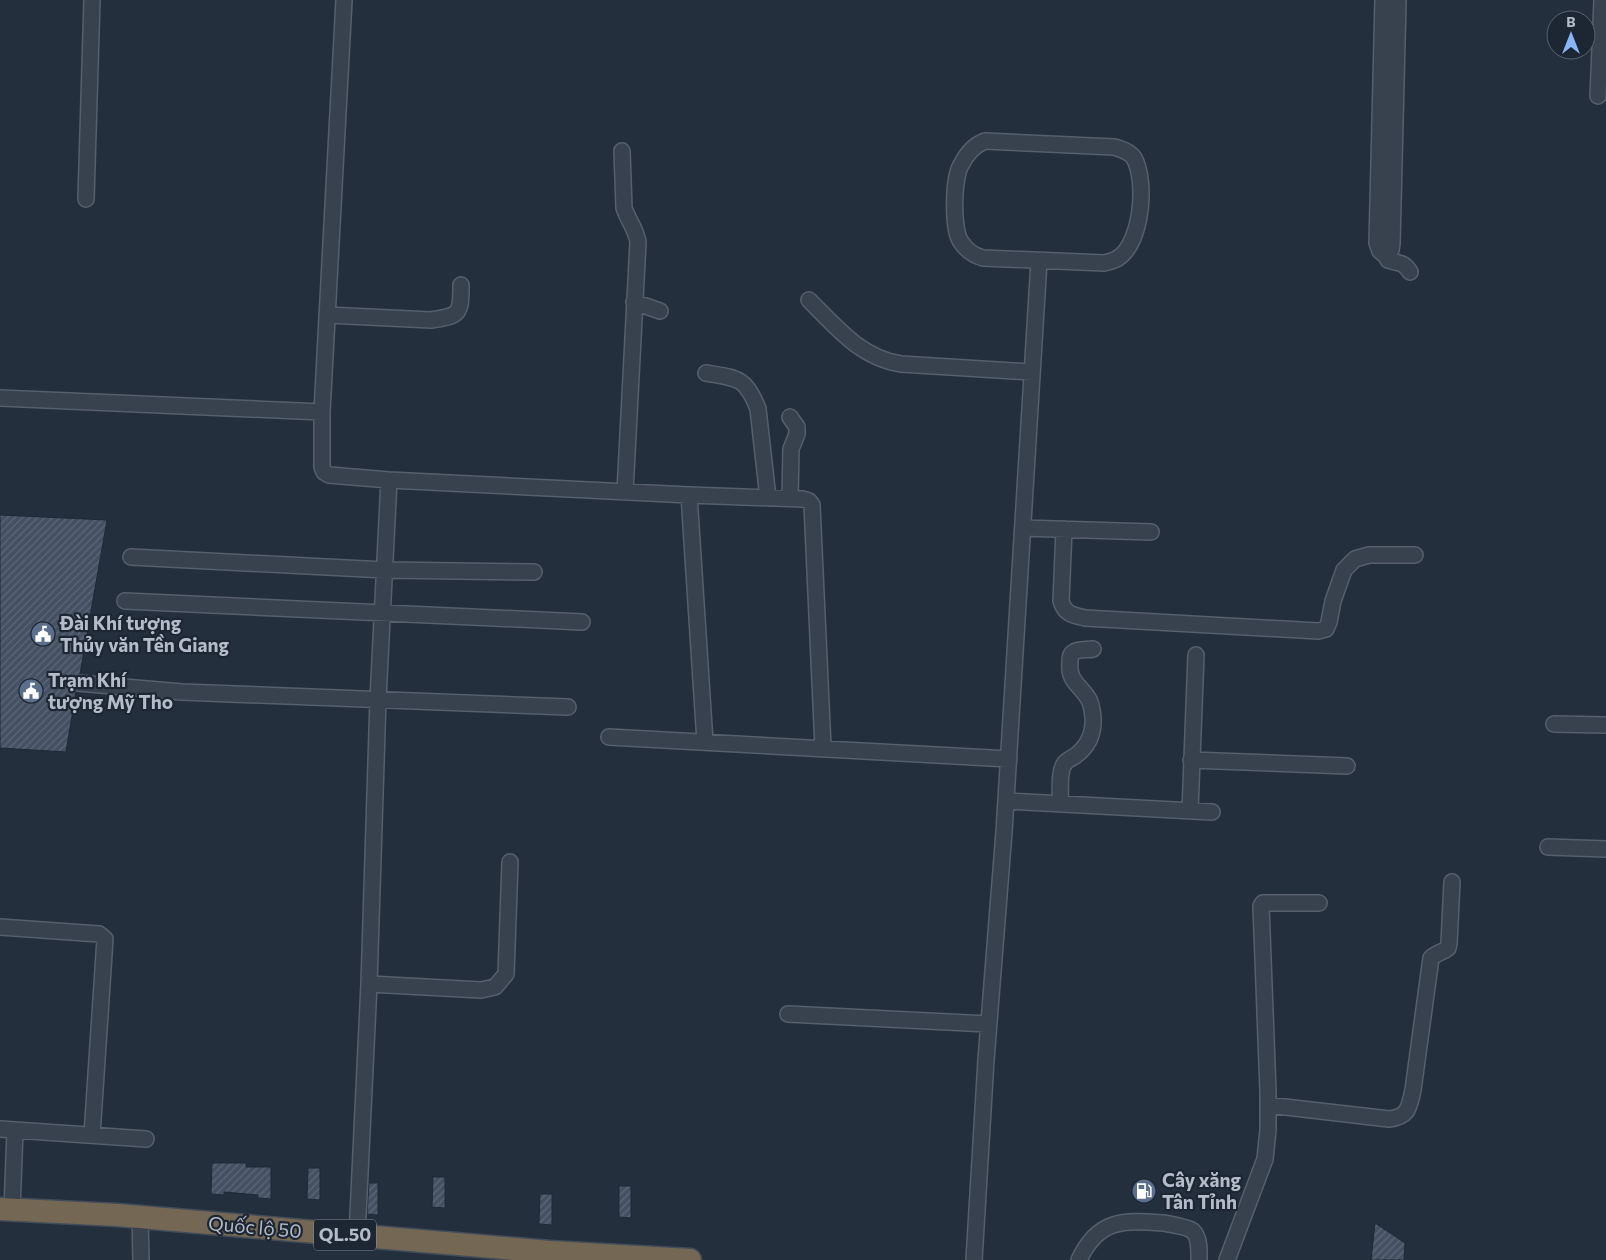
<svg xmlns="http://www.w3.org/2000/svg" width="1606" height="1260" font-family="Commissioner,sans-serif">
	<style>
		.building { fill: url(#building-hatch); stroke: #1f2835 }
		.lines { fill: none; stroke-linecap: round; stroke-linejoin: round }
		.minor-casing { stroke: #565f6c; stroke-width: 18 }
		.highway-casing { stroke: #434c59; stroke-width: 25 }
		.minor { stroke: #38414e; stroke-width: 15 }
		.highway { stroke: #746855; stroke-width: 22 }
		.labels { text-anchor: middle; stroke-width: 4.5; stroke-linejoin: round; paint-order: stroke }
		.shield { fill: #1d2633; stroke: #878f9c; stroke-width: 1 }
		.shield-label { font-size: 18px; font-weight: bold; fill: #b4bcc9 }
		.poi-label { font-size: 19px; font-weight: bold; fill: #b4bcc9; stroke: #1d2633; text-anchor: start }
		.street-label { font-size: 19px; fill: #b4bcc9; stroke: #1d2633 }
	</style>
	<defs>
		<pattern id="building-hatch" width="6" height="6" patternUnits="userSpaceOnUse" patternTransform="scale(1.25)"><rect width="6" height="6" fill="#455162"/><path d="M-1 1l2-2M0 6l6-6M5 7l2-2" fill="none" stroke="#5d6877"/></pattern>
	</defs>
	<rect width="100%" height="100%" fill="#242f3e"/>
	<path class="building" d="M0,515L107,520L80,674L74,675L69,682L70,687L76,692L66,752L0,748Z
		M212,1163H246V1167H271V1199L258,1198V1195L224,1192V1195L211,1194Z
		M308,1168H320V1200L307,1199Z
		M433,1177H445V1208L432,1207Z
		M369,1183H378V1215L367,1214Z
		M619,1186H631V1218L619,1217Z
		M540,1194H552V1225L539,1224Z
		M1375,1223L1405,1243L1404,1260H1371Z"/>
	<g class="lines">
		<defs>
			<path id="minor" d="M344,0L322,412V467L324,472L329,475L389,480L689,495L803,499L809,501L812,505L823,748
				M1383,0L1377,243L1380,251L1386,256L1388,260C1399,264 1403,261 1410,272
				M1598,96L1602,0
				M985,141L1114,147C1121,149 1129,151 1134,158C1147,181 1142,243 1118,258C1114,261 1108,262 1104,263L983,258C973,255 967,251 961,242C952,230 953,178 961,165C966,155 974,145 985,141Z
				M622,151L624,208C628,220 636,229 638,242L625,492
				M86,199L92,0
				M1386,256L1391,250L1392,244L1398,0
				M809,300C837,328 861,358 901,364L1032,372
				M634,302L660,311
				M327,315L431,320C460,316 461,314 461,285
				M706,373C737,378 746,377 758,409L768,498
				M0,398L322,412
				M790,417L797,427V434L791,449L790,498
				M689,495L705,742
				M1023,528L1151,532
				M1064,529L1061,601C1065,614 1072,615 1085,618L1318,631L1326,629L1329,622L1333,601L1344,570L1355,559L1369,555H1415
				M131,557L385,570L534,572
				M125,601L582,622
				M78,683L182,692L568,707
				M1554,724L1606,725
				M609,737L1009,759
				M1191,760L1347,766
				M1006,801L1212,812
				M1060,804C1061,794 1058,771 1065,763C1067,760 1072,758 1075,756C1089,746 1094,733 1093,717C1092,710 1092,704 1088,698C1079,684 1068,681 1070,662C1070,658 1070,654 1074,652C1078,649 1087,650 1093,649
				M1190,811L1196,655
				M1548,847L1606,849
				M0,927L99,934L105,939L92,1135
				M369,984L481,990L495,987L506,974L510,862
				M788,1014L988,1024
				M1268,1105L1389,1119C1409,1117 1409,1107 1413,1090L1431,958C1436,953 1442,953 1448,948L1449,943L1452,882
				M0,1129L146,1139
				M12,1210L15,1130
				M140,1217L141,1260
				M357,1236L369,984L378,699L389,480
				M974,1260L986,1060L1004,832L1039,261
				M1079,1260C1098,1219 1123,1220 1163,1223C1169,1224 1188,1227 1193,1231C1200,1238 1199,1251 1199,1260
				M1227,1260L1265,1159L1268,1130V1091L1261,906L1263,903H1319"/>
			<path id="highway" d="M0,1209L117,1215L550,1252L690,1260"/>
		</defs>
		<use href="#minor" class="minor-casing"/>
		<use href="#highway" class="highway-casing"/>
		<use href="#minor" class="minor"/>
		<use href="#highway" class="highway"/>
	</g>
	<defs>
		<symbol id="civic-disc" viewBox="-11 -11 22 22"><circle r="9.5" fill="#5c6f8a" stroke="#1d2633"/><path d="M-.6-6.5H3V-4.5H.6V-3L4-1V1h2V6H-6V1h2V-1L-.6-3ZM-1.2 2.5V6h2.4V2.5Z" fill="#fff"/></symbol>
		<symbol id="fuel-disc" viewBox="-11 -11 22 22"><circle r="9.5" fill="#5c6f8a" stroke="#1d2633"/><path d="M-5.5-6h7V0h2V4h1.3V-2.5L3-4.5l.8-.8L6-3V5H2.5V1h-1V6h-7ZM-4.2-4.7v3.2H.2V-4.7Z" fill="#fff"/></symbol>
	</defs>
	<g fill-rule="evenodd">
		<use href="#civic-disc" x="29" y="620" width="28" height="28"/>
		<use href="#civic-disc" x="17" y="677" width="28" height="28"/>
		<use href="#fuel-disc" x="1130" y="1177" width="28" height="28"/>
	</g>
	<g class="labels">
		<rect class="shield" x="314" y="1219.5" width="62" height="31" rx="4"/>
		<g class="shield-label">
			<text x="345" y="1241">QL.50</text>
		</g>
		<g class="poi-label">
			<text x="60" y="630">Đài Khí tượng<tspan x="60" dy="22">Thủy văn Tền Giang</tspan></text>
			<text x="48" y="687">Trạm Khí<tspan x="48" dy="22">tượng Mỹ Tho</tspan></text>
			<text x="1162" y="1187">Cây xăng<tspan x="1162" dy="22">Tân Tỉnh</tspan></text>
		</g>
		<g class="street-label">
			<text transform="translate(255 1227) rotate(5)" y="7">Quốc lộ 50</text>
		</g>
	</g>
	<g transform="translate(1571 35)"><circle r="24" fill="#1d2633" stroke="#59626f"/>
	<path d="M0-4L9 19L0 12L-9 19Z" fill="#8ab4f8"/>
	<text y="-8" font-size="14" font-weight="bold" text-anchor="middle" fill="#b4bcc9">B</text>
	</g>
</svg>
